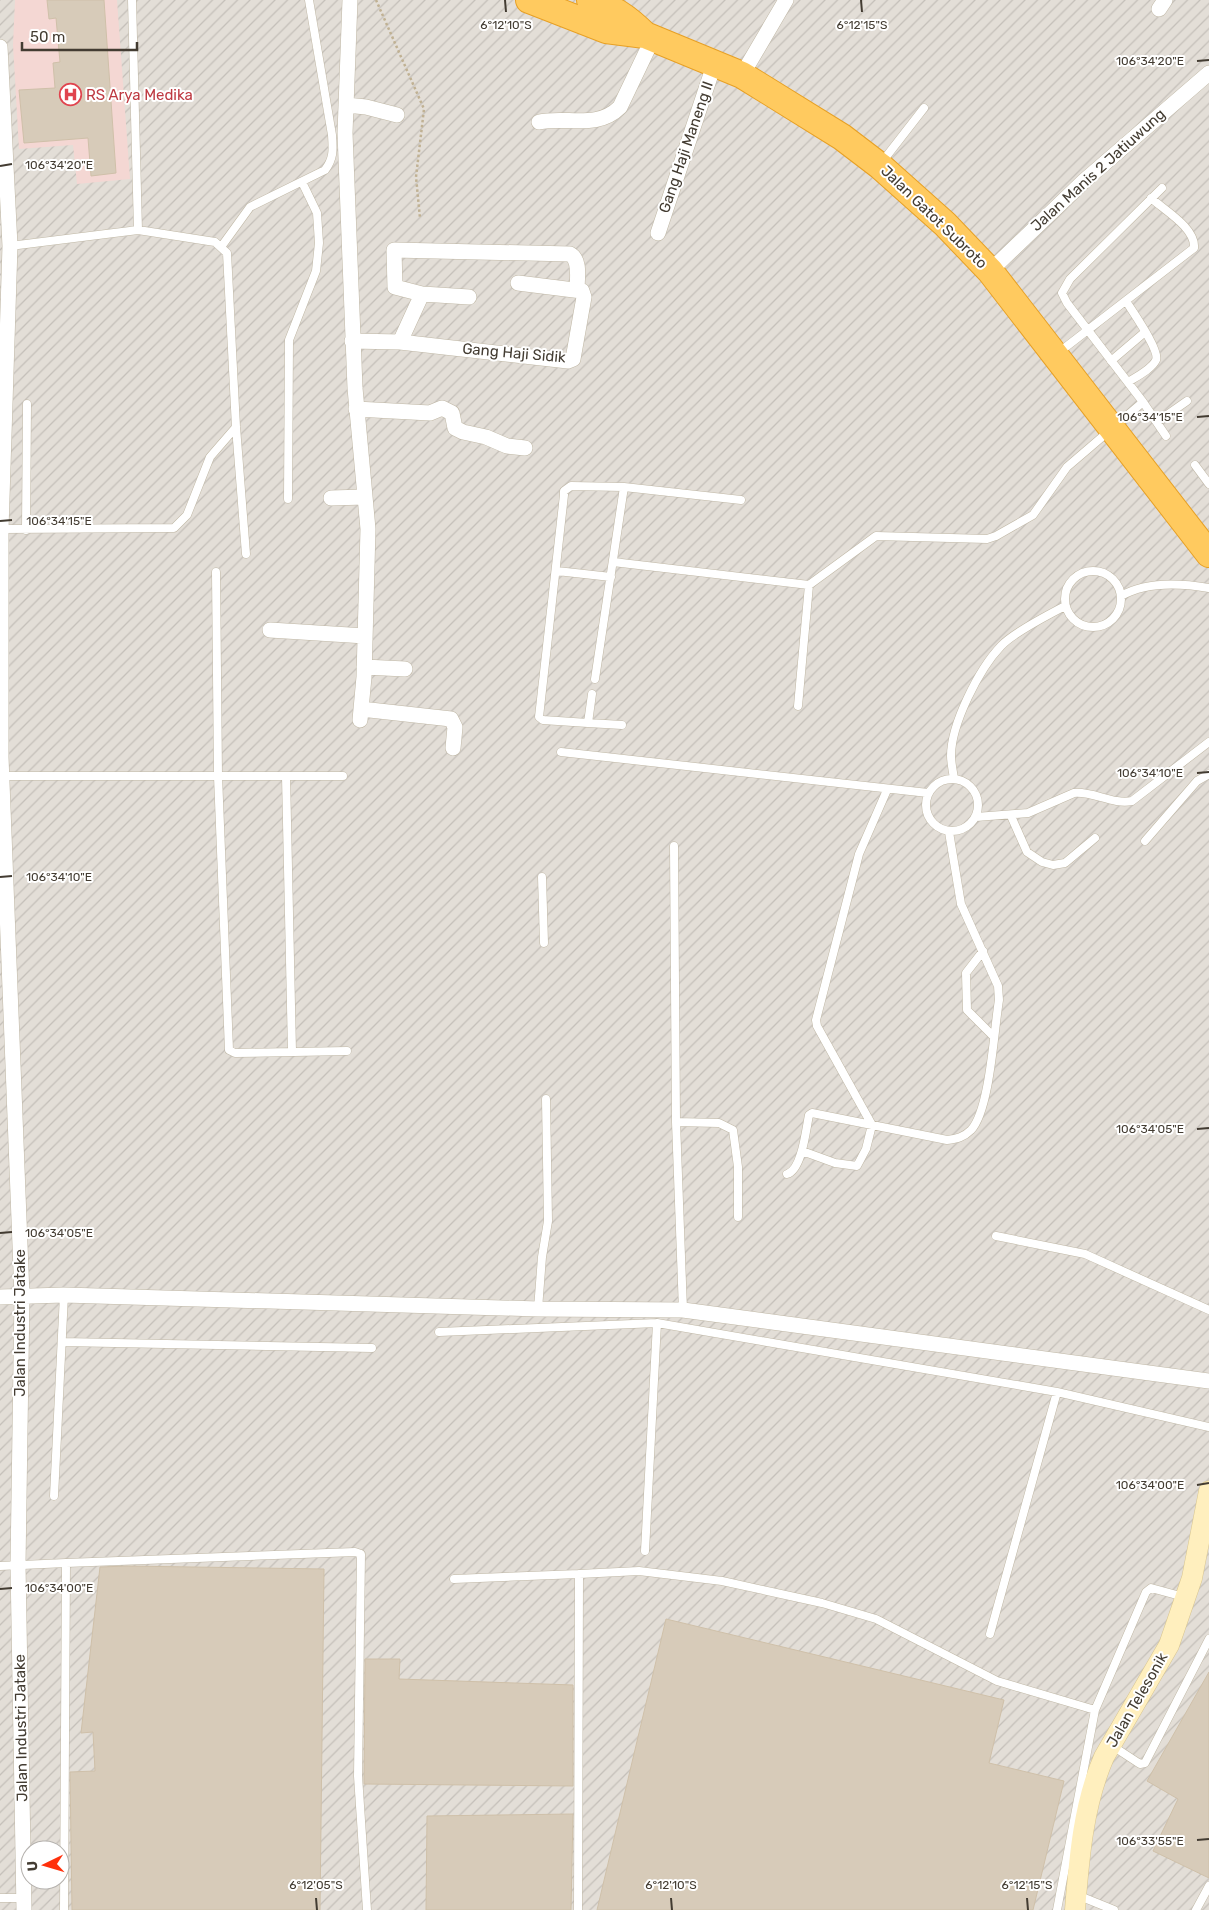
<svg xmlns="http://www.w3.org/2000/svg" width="1209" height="1910" font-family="Rubik,sans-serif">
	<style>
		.industrial { fill: url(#industrial-furrows); fill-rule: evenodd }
		.medical { fill: #f4d7d3 }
		.building { fill: #d7cbb9; stroke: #cfc0a9 }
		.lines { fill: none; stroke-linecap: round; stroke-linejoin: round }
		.lane-casing { stroke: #c0b8a6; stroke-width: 9 }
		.street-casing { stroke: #c0b8a6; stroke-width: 16 }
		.secondary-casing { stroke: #d8c58f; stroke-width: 21 }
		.highway-casing { stroke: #e7a025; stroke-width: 28 }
		.path { stroke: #c0b193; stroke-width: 2.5; stroke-dasharray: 2.5 2.5; stroke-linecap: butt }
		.lane { stroke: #fff; stroke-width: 8 }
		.street { stroke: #fff; stroke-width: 15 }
		.secondary { stroke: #ffefbe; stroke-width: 20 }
		.highway { stroke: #ffca5f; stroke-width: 26 }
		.ticks { fill: none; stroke: #433c32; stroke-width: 2 }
		.labels { text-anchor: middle; stroke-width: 4; stroke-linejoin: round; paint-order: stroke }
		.health-label { font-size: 15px; fill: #be3a42; stroke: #fff; text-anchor: start }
		.street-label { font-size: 15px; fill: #433c32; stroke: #fff }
		.ticks-label { font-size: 12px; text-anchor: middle; fill: #433c32; stroke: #fff; stroke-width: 4; stroke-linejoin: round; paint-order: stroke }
	</style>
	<defs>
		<pattern id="industrial-furrows" width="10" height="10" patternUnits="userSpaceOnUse" patternTransform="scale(1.25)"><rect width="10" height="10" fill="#e3ded7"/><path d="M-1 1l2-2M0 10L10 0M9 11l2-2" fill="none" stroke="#c4bfb9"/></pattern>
	</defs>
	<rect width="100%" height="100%" fill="#f2ede1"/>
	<path class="industrial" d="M0,0H1209V1910H0ZM30,1850H60V1880H30Z"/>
	<path class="medical" d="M15,0H117L130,179L77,184L73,145L19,149L13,45Z"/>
	<path class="building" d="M47,0H104L116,173L91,176L88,138L24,143L19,90L55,88L53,63L60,62L56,18L49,19Z
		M127,1566L324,1569L320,1910H72L70,1772L95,1771L93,1732L81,1733L100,1567Z
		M666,1619L1004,1700L989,1763L1064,1781L1033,1910H597Z
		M365,1659H400L399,1679L573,1685V1786L364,1784Z
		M1209,1672V1878L1153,1851L1178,1799L1147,1781Z
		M573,1814L571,1910H426L427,1816Z"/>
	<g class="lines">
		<defs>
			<path id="lane" d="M132,0L138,230L215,242L227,253L236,427L246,554
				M882,162L924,108
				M1162,188L1070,279L1062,293L1067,303L1143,402L1166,436
				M10,246L138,230
				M221,247L250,207L325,170C334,158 333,149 332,135L309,0
				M1126,301C1132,311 1160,350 1156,360C1152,369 1136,377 1128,382
				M1058,353L1194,248C1196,228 1164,210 1151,198
				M1111,361L1145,332
				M1157,422L1187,401
				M1195,465L1209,484
				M288,499L289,340L316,271L319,243L317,213L302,182
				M1,529L174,528L187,515L210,457L236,427
				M26,530L27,404
				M613,562L809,585L876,536L987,539L996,536L1033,515L1067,467L1143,402
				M557,571L611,577
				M1065 599a28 28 0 1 1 56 0a28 28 0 1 1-56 0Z
				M216,572L218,776L229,1050L235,1053L347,1051
				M1121,596C1147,581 1180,583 1209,588
				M595,679L624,487L741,500
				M592,694L588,723L622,725
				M798,706L809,585
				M588,723L543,720L539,717L564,495V491L571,486L624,487
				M561,752L928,793
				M2,776H343
				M286,776L292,1052
				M926 805a26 26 0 1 1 52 0a26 26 0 1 1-52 0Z
				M954,779C953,771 951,763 951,756C951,724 979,669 1001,646C1014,632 1048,615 1065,606
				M1011,816L1027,852L1042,862L1053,865L1065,863L1095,838
				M976,817L1028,813L1074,793C1093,791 1113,805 1132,801L1209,742
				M1145,841L1197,781L1209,774
				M674,846L676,1122L683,1310
				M542,877L544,943
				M983,951L966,973L967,1010L993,1036
				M676,1122L719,1123L733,1130L738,1167V1217
				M802,1151L835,1163L857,1166L866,1149L872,1125L817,1026L816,1020L859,854L887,790
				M787,1174C802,1170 806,1129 809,1115L812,1113L947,1140C957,1139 964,1137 971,1130C990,1110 994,1029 999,1000L998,986L961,904L949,832
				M996,1236L1085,1254L1209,1310
				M538,1309L542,1257L548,1221L546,1099
				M439,1332L657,1323L1057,1392L1209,1427
				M63,1342L372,1348
				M54,1496L64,1295
				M645,1551L657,1323
				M66,1563L355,1552L361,1554L358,1776L367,1910
				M0,1566L66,1563L64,1910
				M454,1579L579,1574
				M990,1634L1057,1392
				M1111,1745L1140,1764L1145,1763L1209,1639
				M1077,1895L1114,1910
				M0,1898H24
				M578,1910L579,1574L639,1571L722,1581L822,1603L876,1619L997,1681L1095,1710
				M1057,1910L1095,1710L1146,1592L1151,1588L1184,1597
				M1196,1910L1209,1886"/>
			<path id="street" d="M350,0L345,133L355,388L368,529L364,677L360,720
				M1159,9L1165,0
				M0,47L10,246L1,529V757L22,1296L18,1565L24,1910
				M742,75L786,0
				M346,105L366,107L397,115
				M539,122C567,116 597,130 620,107L653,38
				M658,233L715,62
				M990,271L1084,181L1209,73
				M422,294L395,287L394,250L570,254C581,260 577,279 577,290
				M352,341L400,342L568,361L573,359L584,297L582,291L518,283
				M400,342L422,294L469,297
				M356,409L430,413L442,408L452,413L455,428L463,432L486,437L507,446L525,448
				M331,498L365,497
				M270,630L365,636
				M364,667L405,669
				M361,709L451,719L455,727L453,748
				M0,1297L64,1295L538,1309L683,1310L1209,1381"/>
			<path id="secondary" d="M1075,1910C1079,1859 1083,1805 1104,1757L1169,1645L1192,1578L1209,1491"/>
			<path id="highway" d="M529,0L606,30L645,35L742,75L842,137L880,166L945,224L990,271L1209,554
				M590,0C614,9 626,16 645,35"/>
		</defs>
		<use href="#lane" class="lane-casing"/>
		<use href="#street" class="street-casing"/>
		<use href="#secondary" class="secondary-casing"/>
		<use href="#highway" class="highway-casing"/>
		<path class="path" d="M376,0L424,109L416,177L420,218"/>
		<use href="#lane" class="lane"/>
		<use href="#street" class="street"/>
		<use href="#secondary" class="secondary"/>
		<use href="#highway" class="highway"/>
	</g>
	<path class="ticks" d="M505,0L506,12M861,0L862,12M1197,61L1209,60M0,166L12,164M1197,417L1209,416M0,521L12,520M1197,773L1209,772M0,877L12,876M1197,1129L1209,1128M0,1233L12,1232M1197,1485L1209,1483M0,1589L12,1588M1197,1840L1209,1839M316,1898L317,1910M671,1898L672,1910M1027,1898L1028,1910"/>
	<defs>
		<symbol id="hospital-ring" viewBox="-11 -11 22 22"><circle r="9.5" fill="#fff" stroke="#e0444e" stroke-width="1.5"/><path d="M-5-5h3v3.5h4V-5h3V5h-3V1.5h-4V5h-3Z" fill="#e0444e"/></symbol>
	</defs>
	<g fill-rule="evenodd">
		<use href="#hospital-ring" x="58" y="82" width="25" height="25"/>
	</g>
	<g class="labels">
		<g class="health-label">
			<text x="86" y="100">RS Arya Medika</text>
		</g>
		<g class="street-label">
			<text transform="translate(686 147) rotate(-71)" y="5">Gang Haji Maneng II</text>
			<text transform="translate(1098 170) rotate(-42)" y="5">Jalan Manis 2 Jatiuwung</text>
			<text transform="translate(934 217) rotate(44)" y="5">Jalan Gatot Subroto</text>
			<text transform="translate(514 353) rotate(5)" y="5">Gang Haji Sidik</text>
			<text transform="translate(20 1323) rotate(-90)" y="5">Jalan Industri Jatake</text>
			<text transform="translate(1137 1700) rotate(-60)" y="5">Jalan Telesonik</text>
			<text transform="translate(21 1728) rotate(-91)" y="5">Jalan Industri Jatake</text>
		</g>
	</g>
	<g class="ticks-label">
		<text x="506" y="29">6°12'10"S</text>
		<text x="862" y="29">6°12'15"S</text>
		<text x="1150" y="65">106°34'20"E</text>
		<text x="59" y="169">106°34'20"E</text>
		<text x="1150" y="421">106°34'15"E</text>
		<text x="59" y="525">106°34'15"E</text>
		<text x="1150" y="777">106°34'10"E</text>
		<text x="59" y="881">106°34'10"E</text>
		<text x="1150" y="1133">106°34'05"E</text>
		<text x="59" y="1237">106°34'05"E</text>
		<text x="1150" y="1489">106°34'00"E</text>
		<text x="59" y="1592">106°34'00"E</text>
		<text x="1150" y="1845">106°33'55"E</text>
		<text x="316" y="1889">6°12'05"S</text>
		<text x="671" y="1889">6°12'10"S</text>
		<text x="1027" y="1889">6°12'15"S</text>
	</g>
	<g transform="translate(45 1865) rotate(265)"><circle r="24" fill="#ffffff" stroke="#b4b1ad"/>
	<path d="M0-4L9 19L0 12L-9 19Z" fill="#ff300b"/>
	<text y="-8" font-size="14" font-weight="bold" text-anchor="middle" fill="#433c32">U</text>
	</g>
	<path d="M22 42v8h115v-8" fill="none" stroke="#433c32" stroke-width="2.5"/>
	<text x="30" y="42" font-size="15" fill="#433c32" stroke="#ffffff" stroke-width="4" paint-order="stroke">50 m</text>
</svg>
